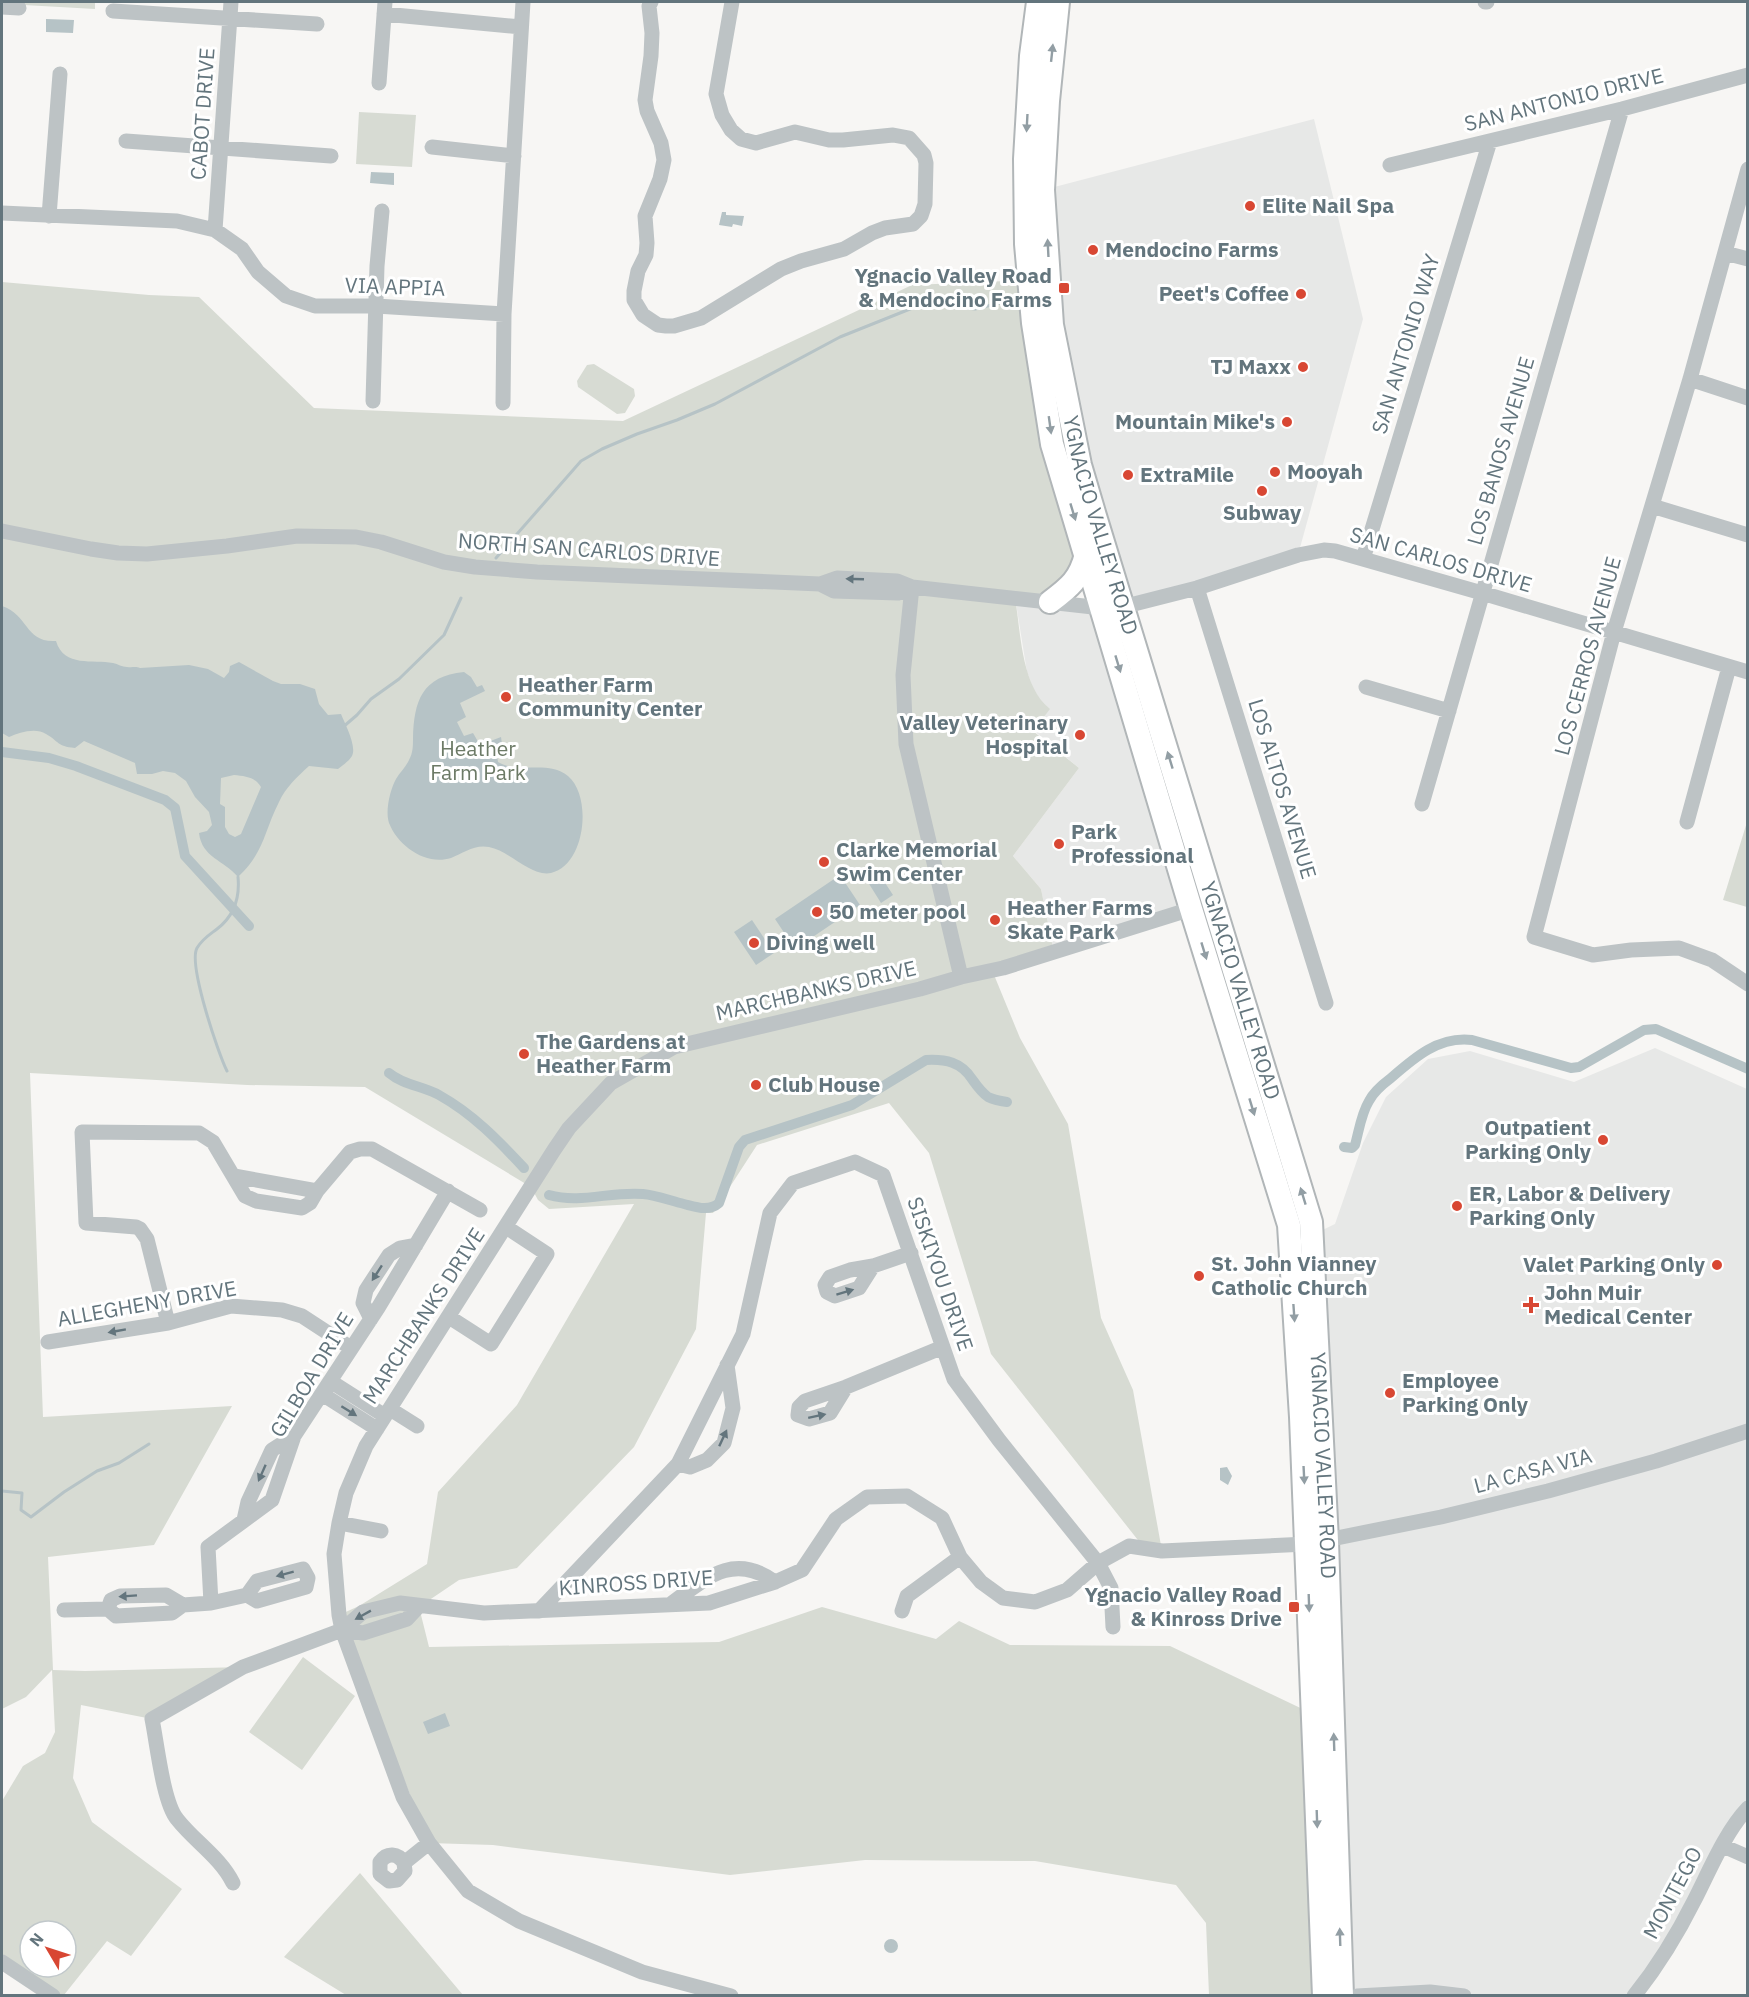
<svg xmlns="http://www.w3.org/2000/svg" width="1749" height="1997" font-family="'IBM Plex Sans',sans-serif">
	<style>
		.built { fill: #e7e8e7 }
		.green { fill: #d7dbd3; fill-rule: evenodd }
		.water { fill: #b6c3c6; fill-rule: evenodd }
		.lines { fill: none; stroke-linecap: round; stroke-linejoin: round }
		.stream { stroke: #b6c3c6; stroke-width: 3 }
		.canal { stroke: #b6c3c6; stroke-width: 10 }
		.highway-casing { stroke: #b1b6b8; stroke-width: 26 }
		.minor { stroke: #bdc3c5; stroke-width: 15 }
		.highway { stroke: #fff; stroke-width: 22 }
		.oneway { fill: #929ea4 }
		.oneway2 { fill: #63757d }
		.poi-dot { fill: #d84733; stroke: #fff; stroke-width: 2 }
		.labels { text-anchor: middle; stroke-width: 6; stroke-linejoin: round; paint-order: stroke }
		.street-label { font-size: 21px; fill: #63757d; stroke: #fff }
		.poi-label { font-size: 21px; font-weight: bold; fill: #63757d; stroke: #fff; text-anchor: start }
		.park-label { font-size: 21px; fill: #6c7a66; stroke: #fff }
	</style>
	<rect width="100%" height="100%" fill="#f7f6f4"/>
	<path class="built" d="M1314,119L1363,319L1298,555L1134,604L1080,465L1043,190Z
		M1015,597L1102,608L1191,909L1054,953L1041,889L1013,856L1079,768L1033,730L1045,709L1033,688L1027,672Z
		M1655,1048L1747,1089V1808L1634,1995H1342L1312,1235L1335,1224L1363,1143L1386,1097L1428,1059L1470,1051L1574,1082Z"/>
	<path class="green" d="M24,2H95V9L24,5Z
		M359,112L416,115L412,167L356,164Z
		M1029,280L1086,554L1050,602L1015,598C1021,633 1021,686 1050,709L1033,731L1079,768L1013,856L1041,889L1054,953L992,970L1020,1038L1068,1124L1101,1318L1133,1390L1162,1551L1145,1549L991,1354L929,1153L889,1103L757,1145L713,1213H706L696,1329L634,1447L517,1568L459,1580L419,1607L429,1647L719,1642L822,1607L936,1639L959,1621L1010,1645L1170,1646L1313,1714L1324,1995H1209L1206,1923L1176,1885L1035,1861L865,1860L730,1875L493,1845L429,1843L339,1615L359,1606L427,1564L438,1492L517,1405L634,1204L549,1209L538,1200L531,1187L365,1087L247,1085L30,1073L43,1417L232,1406L154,1545L48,1557L53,1670L85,1671L243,1667L152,1719L81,1705L73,1778L92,1822L182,1889L131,1956L107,1941L64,1995H53L2,1962V1801L23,1766L45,1753L55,1732L52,1670L26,1697L2,1709V282L149,295L199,297L314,408L623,421L912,285ZM30,1931H66V1967H30Z
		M594,364L634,389L635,396L625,413L617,414L578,387L577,381L587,365Z
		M1747,822V907L1723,900Z
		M303,1657L355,1696L302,1770L249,1732Z
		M360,1873L463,1995H346L284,1957Z"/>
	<path class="water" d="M46,19L74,20L73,33L46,32Z
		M371,172L394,173V185L370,183Z
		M722,212H726V215L744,216L742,226L733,224L732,227L719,225Z
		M2,606C29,615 25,643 56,641C64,668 93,659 113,663C118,664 122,667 127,667C133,668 135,666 140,668L189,665L208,669L224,678L229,672L230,666L239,662L273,681L281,684H300L315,689L319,704L328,715L341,714C345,724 357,746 352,756C349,761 342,766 338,769L309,766C297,777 286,787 279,802C263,834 265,851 238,877C224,860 202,858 199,833L207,831L212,825L209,812L195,797L186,781L175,773L163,771L152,774H137L135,763L84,741L75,748C56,746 60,742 46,734C35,727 19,733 9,737L2,733ZM234,775C245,776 255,777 261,787L241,834L235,837L229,834L225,827V807L220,804L221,778Z
		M464,672L471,677L477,687L482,685L485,691L460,703L466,717L457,722L464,736L473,733L480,745L501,737L502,744L497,755L498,762C519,775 547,759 568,776C593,797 585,866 551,873C531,877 510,851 489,847C475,844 463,853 451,858C426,866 398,846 389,823C385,811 390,790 396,779C400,772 406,767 409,760C413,753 413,746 413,738C414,701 422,676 464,672Z
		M878,872L893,895L881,903L866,879Z
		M840,875L860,905L795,949L775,919Z
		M752,920L774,953L756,965L734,932Z
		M1227,1467L1232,1476L1228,1485L1220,1480V1468Z
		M445,1713L450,1726L428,1734L423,1722Z
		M884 1946a7 7 0 1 1 14 0a7 7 0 1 1-14 0Z"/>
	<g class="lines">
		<path class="stream" d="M496,558L581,461L602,449L637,434L677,420L715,404L840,337L920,305H945L975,309L1000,303
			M343,727L357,715L371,699L399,679L444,635L461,598
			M227,1071C218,1053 188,964 197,948C202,939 209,935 217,929C234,916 240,898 238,877
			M2,1491L22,1493L21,1510L31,1517L64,1492L97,1471L119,1463L149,1444"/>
		<path class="canal" d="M2,752L49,758L76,766L165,800L175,808L185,856L249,926
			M389,1073C403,1085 423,1086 439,1095C473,1114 498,1140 524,1168
			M1344,1147L1352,1148L1355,1145C1359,1131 1361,1114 1369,1101C1374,1091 1383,1084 1391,1078C1415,1057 1439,1036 1472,1040L1571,1068L1579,1067L1644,1030L1656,1029L1748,1069
			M549,1195C581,1204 611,1191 643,1194C656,1195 671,1201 684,1204C696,1207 709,1212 719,1203L739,1147L745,1140L852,1105L926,1060C946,1059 961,1062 972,1079C977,1086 981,1092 988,1097C994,1100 1000,1101 1007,1102"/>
		<defs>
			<g id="highway">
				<path d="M1038,2L1031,56L1025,159L1026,244L1033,323L1052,444L1191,909L1289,1225L1301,1417L1324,1996"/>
				<path id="s1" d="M1058,2L1048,101L1043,190L1052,325L1080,465L1095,516L1311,1222L1327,1541L1342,1996"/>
				<path d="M1050,602C1070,587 1080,579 1086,554"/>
			</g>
		</defs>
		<use href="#highway" class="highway-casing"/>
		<path class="minor" d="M651,2L649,6L652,33L651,56L645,100L647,111L661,143L664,160L660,179L645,216L647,243L646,255L638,271L634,291V300L643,315L658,325L666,326H674L701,318L781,269L801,261L844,249L872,233L885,228L913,224L921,216L925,204L926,163L924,155L909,138L893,135L843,140H829L795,132L756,143L741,139L731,130L722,115L716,94L732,2
			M1485,2H1487
			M2,7L19,8
			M113,11L317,24
			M384,14L521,27
			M379,83L385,2
			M126,141L331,156
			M432,147L514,156
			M1390,165L1622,109L1748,75
			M1748,169L1690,379L1614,632L1534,937L1593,955L1631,950L1679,948L1712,960L1748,984
			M2,213L177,221L215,230L242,249L258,272L286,296L315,306H376L504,314
			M49,216L60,74
			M215,230L231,2
			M1725,253L1748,259
			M1690,379L1748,398
			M373,401L377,266L382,211
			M503,403L504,314L523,2
			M1652,506L1748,535
			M2,531L91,549L118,553L147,554L227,546L297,536L356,537L381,542L444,562L475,567L537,572L820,584
			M1363,559L1490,141
			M912,587L898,593L834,591L820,584L837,578L897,581L912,587L1102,608L1134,604L1197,588L1298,555L1324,550L1335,551L1482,593L1748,672
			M912,587L903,675L906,744L961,977
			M1197,588L1326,1003
			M1366,687L1449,711
			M1422,804L1622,109
			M1687,822L1729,667
			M234,1176L317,1191
			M873,1266L859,1288L835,1296L827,1292L825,1285L830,1277L850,1270L873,1266L911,1253
			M449,1317L491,1344L547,1254L506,1227
			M371,1319L363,1303L366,1290L389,1255L400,1248L416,1245
			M168,1323L147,1239L140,1229L136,1227L86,1223L82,1132L199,1133L213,1142L245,1196L256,1201L302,1208L310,1203L317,1191L350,1152L360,1149H372L480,1210
			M48,1342L168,1323L231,1306L282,1310L302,1316L351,1348
			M330,1381L385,1416
			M846,1387L830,1413L809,1419L798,1415L799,1407L805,1401L846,1387L943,1347
			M322,1394L377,1429
			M390,1409L417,1426
			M678,1464L690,1467L707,1460L724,1443L733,1408L727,1365
			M244,1520L248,1502L272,1450L294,1436
			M339,1523L381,1531
			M211,1603L208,1547L272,1500L294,1436L378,1308L448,1191
			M672,1603C706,1578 734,1552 775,1582
			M183,1605L166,1595L120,1596L111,1600L108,1609L116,1616L172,1613L183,1605L211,1603L247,1595L257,1581L303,1569L308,1578L306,1587L257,1601L247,1595
			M419,1606L407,1619L363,1633L342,1630L363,1612L400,1603L484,1613L709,1603L775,1582L802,1570L836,1519L867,1497L907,1496L942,1518L960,1557L981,1582L1003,1598L1035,1602L1067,1590L1098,1563L1129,1546L1162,1551L1307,1544L1441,1517L1548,1491L1656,1461L1748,1431
			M64,1610L108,1609
			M539,1611L678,1464L743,1334L770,1213L793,1183L855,1162L883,1175L954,1379L999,1440L1098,1563L1111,1588L1113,1627
			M902,1611L907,1596L960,1557
			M1723,1846L1748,1857
			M404,1863C398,1853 387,1852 380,1862V1874L389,1881L397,1880L405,1871L404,1863L429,1843
			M233,1883C220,1857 195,1842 177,1819C163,1802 157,1743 152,1719L243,1667L342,1630
			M2,1962L53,1996
			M731,1996L642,1972L519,1921L468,1891L429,1843L403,1797L342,1630L339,1615L334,1554L339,1523L346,1493L366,1446L554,1150L569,1128L611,1083L674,1047L920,989L961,977L1003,968L1191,909
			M1357,1996L1430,1992L1464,1996
			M1634,1996C1658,1966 1677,1935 1694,1901C1709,1872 1725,1832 1748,1808"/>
		<use href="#highway" class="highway"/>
	</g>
	<defs><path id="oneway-solid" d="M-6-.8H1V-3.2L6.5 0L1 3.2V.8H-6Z" transform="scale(1.5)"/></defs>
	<g class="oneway">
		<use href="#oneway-solid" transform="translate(1052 53) rotate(-84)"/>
		<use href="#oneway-solid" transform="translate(1027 123) rotate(93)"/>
		<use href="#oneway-solid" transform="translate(1048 248) rotate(-93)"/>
		<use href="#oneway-solid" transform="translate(1050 425) rotate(82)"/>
		<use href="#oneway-solid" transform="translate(1073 512) rotate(73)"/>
		<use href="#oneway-solid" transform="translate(1118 664) rotate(73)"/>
		<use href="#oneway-solid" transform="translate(1170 760) rotate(-107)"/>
		<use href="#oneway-solid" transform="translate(1204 951) rotate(73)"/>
		<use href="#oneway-solid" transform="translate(1252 1107) rotate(73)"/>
		<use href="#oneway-solid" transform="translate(1303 1196) rotate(-107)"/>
		<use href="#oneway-solid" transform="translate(1294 1313) rotate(86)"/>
		<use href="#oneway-solid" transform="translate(1304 1475) rotate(87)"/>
		<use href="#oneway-solid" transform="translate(1309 1603) rotate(88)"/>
		<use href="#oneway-solid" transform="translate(1334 1742) rotate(-92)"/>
		<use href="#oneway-solid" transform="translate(1317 1819) rotate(88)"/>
		<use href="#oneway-solid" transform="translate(1340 1937) rotate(-92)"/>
	</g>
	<g class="oneway2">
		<use href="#oneway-solid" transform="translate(855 579) rotate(-178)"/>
		<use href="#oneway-solid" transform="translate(377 1273) rotate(123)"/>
		<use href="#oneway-solid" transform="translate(845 1292) rotate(-17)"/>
		<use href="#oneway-solid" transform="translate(117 1331) rotate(170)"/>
		<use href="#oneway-solid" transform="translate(349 1411) rotate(32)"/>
		<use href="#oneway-solid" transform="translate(817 1416) rotate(-12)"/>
		<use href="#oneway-solid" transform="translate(723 1438) rotate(-65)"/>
		<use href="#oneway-solid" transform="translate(262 1473) rotate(114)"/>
		<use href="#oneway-solid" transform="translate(285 1574) rotate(165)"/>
		<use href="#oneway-solid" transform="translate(128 1596) rotate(176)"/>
		<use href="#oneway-solid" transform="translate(363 1615) rotate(151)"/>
	</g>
	<g class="poi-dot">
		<circle cx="1250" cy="206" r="6"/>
		<circle cx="1093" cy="250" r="6"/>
		<rect x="1058" y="282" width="12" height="12" rx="3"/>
		<circle cx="1301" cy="294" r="6"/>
		<circle cx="1303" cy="367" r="6"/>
		<circle cx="1287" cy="422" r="6"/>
		<circle cx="1275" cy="472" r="6"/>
		<circle cx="1128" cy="475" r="6"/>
		<circle cx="1262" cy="491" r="6"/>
		<circle cx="506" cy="697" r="6"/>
		<circle cx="1080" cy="735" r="6"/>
		<circle cx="1059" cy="844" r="6"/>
		<circle cx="824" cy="862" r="6"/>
		<circle cx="817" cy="912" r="6"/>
		<circle cx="995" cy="920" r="6"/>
		<circle cx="754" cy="943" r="6"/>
		<circle cx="524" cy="1054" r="6"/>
		<circle cx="756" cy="1085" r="6"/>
		<circle cx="1603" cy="1140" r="6"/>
		<circle cx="1457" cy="1206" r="6"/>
		<circle cx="1717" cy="1265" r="6"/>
		<circle cx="1199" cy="1276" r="6"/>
		<path d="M1528 1296h6v6h6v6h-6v6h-6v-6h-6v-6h6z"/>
		<circle cx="1390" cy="1393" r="6"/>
		<rect x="1288" y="1601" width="12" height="12" rx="3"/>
	</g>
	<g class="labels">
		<g class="street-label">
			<text transform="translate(1564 100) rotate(-14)" y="7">SAN ANTONIO DRIVE</text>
			<text transform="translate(203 114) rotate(-86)" y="7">CABOT DRIVE</text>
			<text transform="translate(395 287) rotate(2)" y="7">VIA APPIA</text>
			<text transform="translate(1406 344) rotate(-73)" y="7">SAN ANTONIO WAY</text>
			<text transform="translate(1501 451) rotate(-74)" y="7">LOS BANOS AVENUE</text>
			<text dy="7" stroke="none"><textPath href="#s1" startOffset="530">YGNACIO VALLEY ROAD</textPath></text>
			<text transform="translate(589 550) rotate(4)" y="7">NORTH SAN CARLOS DRIVE</text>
			<text transform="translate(1441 560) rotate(16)" y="7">SAN CARLOS DRIVE</text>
			<text transform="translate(1588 656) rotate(-75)" y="7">LOS CERROS AVENUE</text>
			<text transform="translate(1282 789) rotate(73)" y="7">LOS ALTOS AVENUE</text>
			<text dy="7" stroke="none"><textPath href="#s1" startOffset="1016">YGNACIO VALLEY ROAD</textPath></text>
			<text transform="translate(816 991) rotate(-13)" y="7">MARCHBANKS DRIVE</text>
			<text transform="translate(940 1274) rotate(71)" y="7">SISKIYOU DRIVE</text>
			<text transform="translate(147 1304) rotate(-10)" y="7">ALLEGHENY DRIVE</text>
			<text transform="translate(424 1316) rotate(-57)" y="7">MARCHBANKS DRIVE</text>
			<text transform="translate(312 1375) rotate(-59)" y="7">GILBOA DRIVE</text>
			<text dy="7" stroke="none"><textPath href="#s1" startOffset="1502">YGNACIO VALLEY ROAD</textPath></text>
			<text transform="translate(1533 1471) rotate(-15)" y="7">LA CASA VIA</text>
			<text transform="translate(636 1583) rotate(-4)" y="7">KINROSS DRIVE</text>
			<text transform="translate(1673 1893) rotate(-62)" y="7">MONTEGO</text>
		</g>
		<g class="poi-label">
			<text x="1262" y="213">Elite Nail Spa</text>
			<text x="1105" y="257">Mendocino Farms</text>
			<text x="1052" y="283" text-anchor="end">Ygnacio Valley Road<tspan x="1052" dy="24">&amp; Mendocino Farms</tspan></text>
			<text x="1289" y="301" text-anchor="end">Peet's Coffee</text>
			<text x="1291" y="374" text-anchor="end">TJ Maxx</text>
			<text x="1275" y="429" text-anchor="end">Mountain Mike's</text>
			<text x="1287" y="479">Mooyah</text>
			<text x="1140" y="482">ExtraMile</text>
			<text x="1262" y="520" text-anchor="middle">Subway</text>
			<text x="518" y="692">Heather Farm<tspan x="518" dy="24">Community Center</tspan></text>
			<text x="1068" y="730" text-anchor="end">Valley Veterinary<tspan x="1068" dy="24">Hospital</tspan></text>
			<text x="1071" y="839">Park<tspan x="1071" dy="24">Professional</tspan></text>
			<text x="836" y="857">Clarke Memorial<tspan x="836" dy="24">Swim Center</tspan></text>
			<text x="1007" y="915">Heather Farms<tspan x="1007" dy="24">Skate Park</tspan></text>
			<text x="829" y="919">50 meter pool</text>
			<text x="766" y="950">Diving well</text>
			<text x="536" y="1049">The Gardens at<tspan x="536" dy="24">Heather Farm</tspan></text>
			<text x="768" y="1092">Club House</text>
			<text x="1591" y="1135" text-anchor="end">Outpatient<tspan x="1591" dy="24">Parking Only</tspan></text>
			<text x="1469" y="1201">ER, Labor &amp; Delivery<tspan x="1469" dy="24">Parking Only</tspan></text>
			<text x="1211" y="1271">St. John Vianney<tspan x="1211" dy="24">Catholic Church</tspan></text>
			<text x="1705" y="1272" text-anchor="end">Valet Parking Only</text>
			<text x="1544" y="1300">John Muir<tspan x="1544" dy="24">Medical Center</tspan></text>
			<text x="1402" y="1388">Employee<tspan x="1402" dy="24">Parking Only</tspan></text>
			<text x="1282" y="1602" text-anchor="end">Ygnacio Valley Road<tspan x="1282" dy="24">&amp; Kinross Drive</tspan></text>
		</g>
		<g class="park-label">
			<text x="478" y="756">Heather<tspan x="478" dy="24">Farm Park</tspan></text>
		</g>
	</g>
	<rect width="1749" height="1997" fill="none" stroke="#63757d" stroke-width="6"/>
	<g transform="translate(48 1949) rotate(309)"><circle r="28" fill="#ffffff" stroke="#c1c8cb" stroke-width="1.5"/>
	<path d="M0-4.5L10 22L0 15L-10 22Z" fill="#d84733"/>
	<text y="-9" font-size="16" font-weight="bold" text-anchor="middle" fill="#63757d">N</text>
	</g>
</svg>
